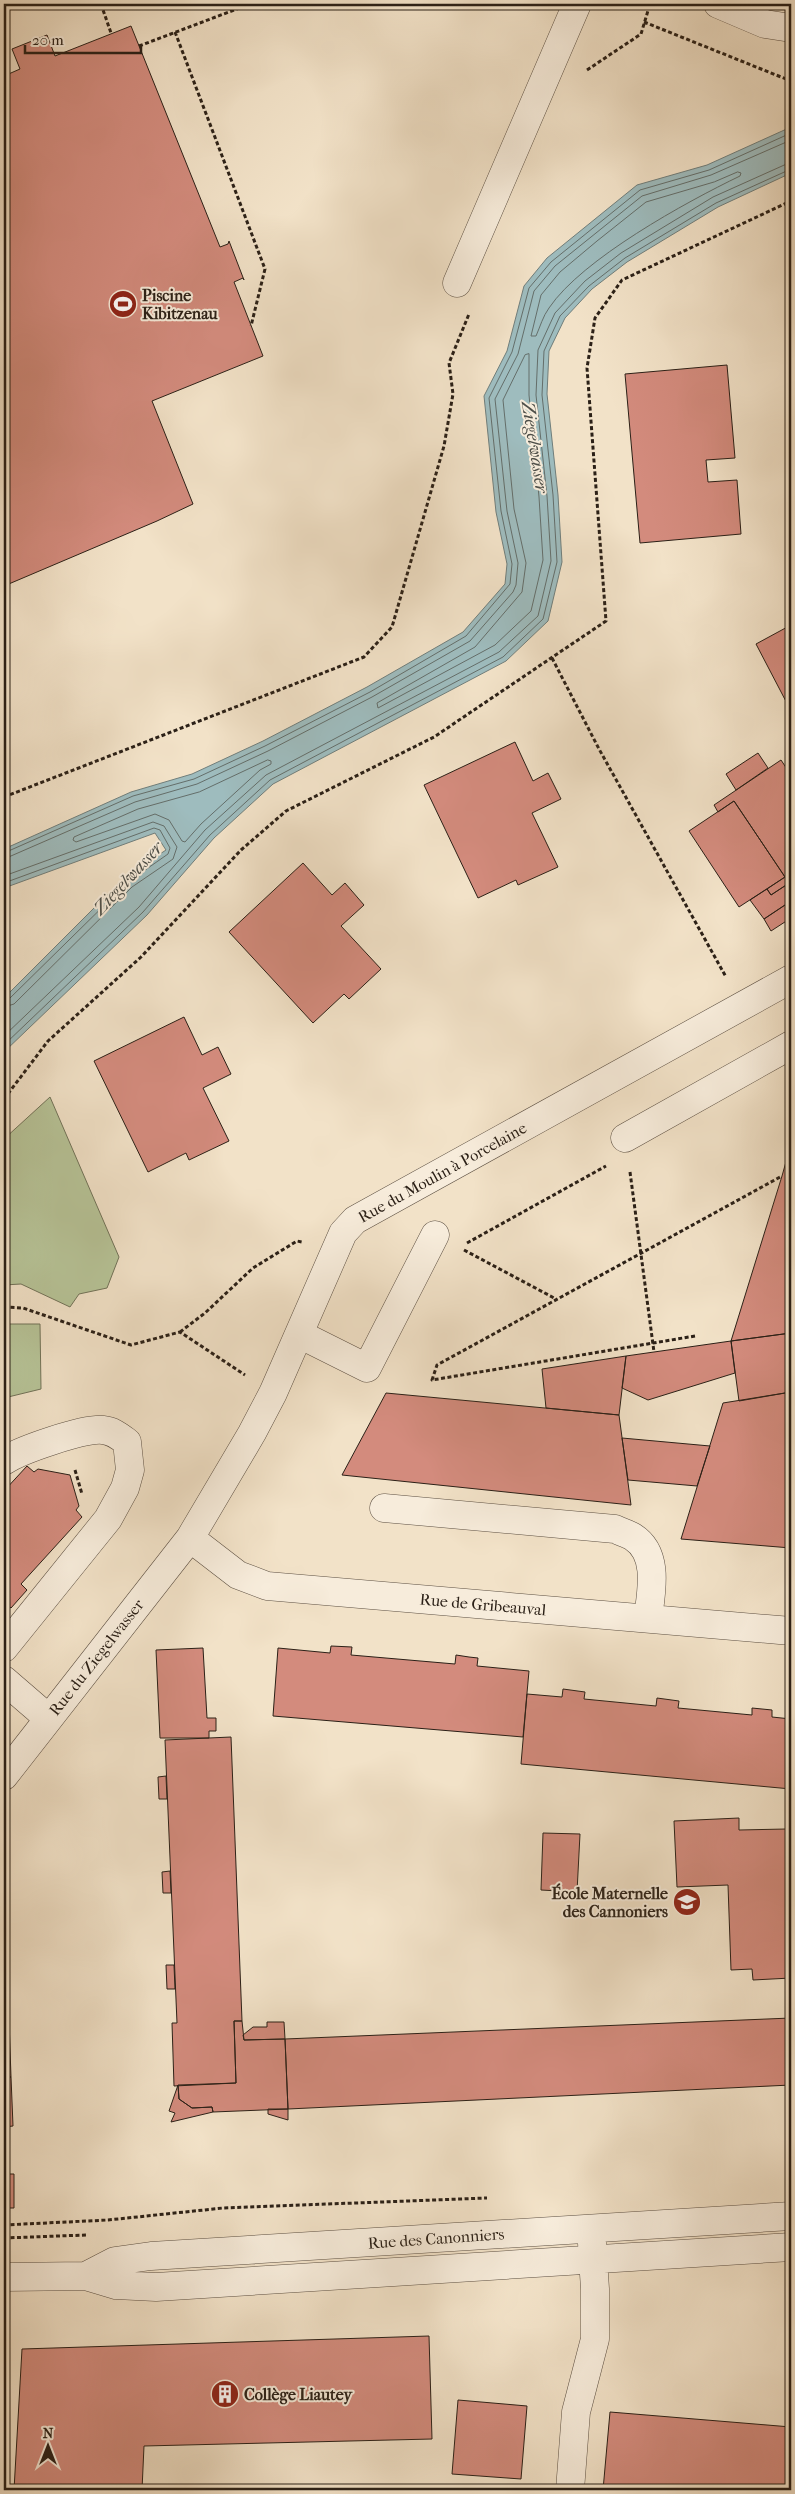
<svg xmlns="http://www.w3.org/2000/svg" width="795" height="2494" font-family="'IM FELL French Canon',serif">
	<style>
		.green { fill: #b7c498; stroke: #717258 }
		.water { fill: #9ebcbe; stroke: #707e7b }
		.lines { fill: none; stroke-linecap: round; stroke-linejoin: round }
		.shore { stroke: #646e6a; stroke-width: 1 }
		.building { fill: #d38b7d; stroke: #2b2017 }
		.minor-casing { stroke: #5d5043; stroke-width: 29 }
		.path { stroke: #2b2017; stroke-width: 3; stroke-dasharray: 4 2.5; stroke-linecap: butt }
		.minor { stroke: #f7ecdb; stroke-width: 28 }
		.labels { text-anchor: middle; stroke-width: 4; stroke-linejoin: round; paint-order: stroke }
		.poi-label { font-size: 16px; font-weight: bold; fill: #2b2017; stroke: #f7ecdb; text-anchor: start }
		.street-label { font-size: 16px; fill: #2b2017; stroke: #f7ecdb }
		.water-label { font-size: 18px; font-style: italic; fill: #4e4f49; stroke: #f7ecdb }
	</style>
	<rect width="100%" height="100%" fill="#f2e2c8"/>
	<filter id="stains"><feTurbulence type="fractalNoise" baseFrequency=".004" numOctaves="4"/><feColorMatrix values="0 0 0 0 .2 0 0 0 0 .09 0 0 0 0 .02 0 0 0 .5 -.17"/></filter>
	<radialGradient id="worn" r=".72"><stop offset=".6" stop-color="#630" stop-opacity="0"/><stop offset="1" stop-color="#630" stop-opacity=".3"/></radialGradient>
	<path class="green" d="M50,1097L119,1257L107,1288L79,1294L70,1307L21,1284L4,1285V1139Z
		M4,1324H40L41,1389L4,1398Z"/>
	<path class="water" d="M791,127V173L718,207L627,262L592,289L565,318L549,351L547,394L558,495L562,562L548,621L506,661L273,784L214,838L147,915L4,1052V998L124,878L166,850L155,833L4,888V849L131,792L192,774L263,741L367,687L463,632L505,584L507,564L496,512L484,396L507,351L524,286L547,258L637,185L707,165Z"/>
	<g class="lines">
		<path class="shore" d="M738,172L741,173L740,176C686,202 582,259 549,308C543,316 540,327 536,336H531L541,295L560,272L597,241L646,202L714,182Z
			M529,354V395L539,497L543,560L531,611L495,645L378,708L377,703L475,647L522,592L526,563L514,509L503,400L525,355Z
			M268,760L271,761V764L260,770L201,824L185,842L182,841L169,820L155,814L76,842L73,840L74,837L138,809L199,792Z
			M4,853L133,796L194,779L265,746L370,692L466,636L510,584L512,564L501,511L489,398L512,352L529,288L551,262L640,190L709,170L791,133
			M4,859L135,802L197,784L268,751L372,697L470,641L513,592L516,585L518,563L507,511L495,399L518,354L534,291L555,266L642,196L711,175L791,140
			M4,876L153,822L164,826L177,847L173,859L132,887L14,1004L4,1007
			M4,883L154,828L160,830L170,848L168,854L128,882L9,999L4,1001
			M4,1036L139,907L205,830L266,775L499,652L538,616L551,561L547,496L536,395L538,350L555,313L585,281L621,253L713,197L791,162
			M4,1045L143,912L210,835L270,780L503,657L543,619L557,562L553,495L542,395L544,351L560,316L589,286L625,258L716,203L791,169"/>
	</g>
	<path class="building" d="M131,26L220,247L228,244L229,241L244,280L243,278L234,282L263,356L152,401L193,504L157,521L4,586V76L20,69L12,49L47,35L55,56Z
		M727,365L735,458L706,460L708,482L737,480L741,534L640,543L625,374Z
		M791,625V711L756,644Z
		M515,742L533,781L548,773L561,799L532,813L558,867L518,885L516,880L478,898L424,785Z
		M758,753L768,768L736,790L726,774Z
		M781,760L791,775V882L771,895L767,889L785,877L734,801L718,812L714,805Z
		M734,801L785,877L739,907L689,831Z
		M303,863L332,895L345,883L364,905L341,926L381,969L349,999L344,994L313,1023L229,932Z
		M789,883L791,887V901L764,919L750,900L767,889L771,895Z
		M791,901V918L771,931L764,919Z
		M184,1017L202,1055L218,1047L231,1074L203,1088L229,1141L189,1160L186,1153L148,1172L94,1061Z
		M791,1144V1333L731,1341L782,1176Z
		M791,1333V1392L739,1401L731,1341Z
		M731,1341L735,1373L648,1400L622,1388L626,1356Z
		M626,1356L619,1415L546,1408L542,1369Z
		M791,1392V1548L681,1539L723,1403Z
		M386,1393L619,1415L631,1505L342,1475Z
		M622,1438L710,1446L697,1486L628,1480Z
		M27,1466L34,1472L38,1469L70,1475L79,1506L76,1510L82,1517L21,1584L27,1590L11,1608L4,1603V1491Z
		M331,1646L352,1647L351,1655L455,1664L456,1655L469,1657L478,1658L477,1666L529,1671L523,1737L273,1716L278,1648L330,1653Z
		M203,1648L207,1718H216V1731H209V1738H160L156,1650Z
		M563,1689L585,1692L584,1699L656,1706L657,1698L679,1701L678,1708L752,1715V1708L772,1710V1717L791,1719V1789L521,1764L527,1694L562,1697Z
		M231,1737L242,2021H234L236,2083L174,2086L172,2023H177L165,1740Z
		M166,1776L167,1799H159L158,1777Z
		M739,1818V1830L786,1829V1824H791V1978L753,1980L752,1969L731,1970L728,1885L677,1887L674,1821Z
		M543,1833L580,1834L577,1892L541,1890Z
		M170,1871L171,1893H163L162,1872Z
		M166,1965H174L175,1989H167Z
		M4,1992H8L11,2077H4Z
		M791,2018V2085L288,2109L285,2039Z
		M234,2021H242L244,2040L285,2039L288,2109L213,2112L212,2107L192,2108L179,2099L178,2085L236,2083Z
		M267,2022H284L285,2039L244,2040L243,2035L253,2027H267Z
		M4,2077H11L13,2126L4,2127L6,2174H14V2208H4Z
		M178,2085L179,2099L192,2108L212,2107L213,2112L171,2122L175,2113L169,2111Z
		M268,2109H288V2120L268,2114Z
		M429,2336L432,2439L144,2446L142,2490H14L22,2349Z
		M458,2400L527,2406L521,2479L452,2474Z
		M610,2412L791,2427V2454H789L787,2480H791V2490H603Z"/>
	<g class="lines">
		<defs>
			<path id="minor" d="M718,4L765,24L791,28
				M457,283L577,4
				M625,1138L791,1045
				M299,1334L367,1368L435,1235
				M4,1461C20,1450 84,1428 103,1430C113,1431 119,1436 127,1442L130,1470L125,1488L108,1519L4,1648
				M384,1508L615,1529C621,1532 628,1534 633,1537C660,1554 651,1593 648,1618
				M190,1538L238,1575L267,1586L791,1631
				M4,1680L48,1718
				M4,1776L190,1538L252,1433L273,1393L343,1233L355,1220L791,979
				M86,2276L115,2261L151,2256L791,2216
				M4,2277L86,2276L116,2285L156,2287L791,2247
				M570,2490L576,2412L595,2339V2289L592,2243"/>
		</defs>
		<use href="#minor" class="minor-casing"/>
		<path class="path" d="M101,4L111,33
			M644,22L791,81
			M175,32L265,269L251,326
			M139,46L250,4
			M587,70L641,34L650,4
			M552,658L599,749L726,977
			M4,797L364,657L392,627L444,446L453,394L449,363L469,314
			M4,1099L48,1041L141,957L241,850L286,811L434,737L606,621L587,368L595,318L622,280L791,201
			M630,1172L654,1352
			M467,1243L606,1166
			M464,1250L556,1299
			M4,1307L23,1308L131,1345L180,1332L245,1375
			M180,1332L205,1313L253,1268L297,1241L302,1242
			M695,1336L432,1380L437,1365L782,1176
			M75,1470L82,1494
			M4,2225L108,2220L223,2208L487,2198
			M4,2238L86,2235"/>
		<use href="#minor" class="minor"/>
	</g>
	<defs>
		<symbol id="stadium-disc" viewBox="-11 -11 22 22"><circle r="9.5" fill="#8f2418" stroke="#f7ecdb"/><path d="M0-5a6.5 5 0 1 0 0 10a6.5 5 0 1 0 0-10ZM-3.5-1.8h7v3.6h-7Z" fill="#fff"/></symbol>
		<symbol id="school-disc" viewBox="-11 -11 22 22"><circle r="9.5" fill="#8f2418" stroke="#f7ecdb"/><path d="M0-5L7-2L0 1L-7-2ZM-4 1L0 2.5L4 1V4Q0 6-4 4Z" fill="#fff"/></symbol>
		<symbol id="building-disc" viewBox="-11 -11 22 22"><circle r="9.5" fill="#8f2418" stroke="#f7ecdb"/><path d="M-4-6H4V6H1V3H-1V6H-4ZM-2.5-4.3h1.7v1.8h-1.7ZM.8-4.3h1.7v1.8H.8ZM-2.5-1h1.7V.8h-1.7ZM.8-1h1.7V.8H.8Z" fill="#fff"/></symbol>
	</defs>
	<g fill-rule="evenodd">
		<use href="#stadium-disc" x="107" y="288" width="32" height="32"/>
		<use href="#school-disc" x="671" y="1886" width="32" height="32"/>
		<use href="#building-disc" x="209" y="2378" width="32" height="32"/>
	</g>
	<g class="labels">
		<g class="poi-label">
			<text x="142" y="301">Piscine<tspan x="142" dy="18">Kibitzenau</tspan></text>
			<text x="668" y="1899" text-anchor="end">École Maternelle<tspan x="668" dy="18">des Cannoniers</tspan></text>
			<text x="244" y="2400">Collège Liautey</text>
		</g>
		<g class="street-label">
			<text transform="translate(442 1172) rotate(-29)" y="6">Rue du Moulin à Porcelaine</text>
			<text transform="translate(483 1604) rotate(5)" y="6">Rue de Gribeauval</text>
			<text transform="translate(96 1657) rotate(-52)" y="6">Rue du Ziegelwasser</text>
			<text transform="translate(436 2238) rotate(-4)" y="6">Rue des Canonniers</text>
		</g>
		<g class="water-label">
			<text transform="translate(535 447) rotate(81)" y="6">Ziegelwasser</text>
			<text transform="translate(128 878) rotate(-47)" y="6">Ziegelwasser</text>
		</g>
	</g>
	<rect width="795" height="2494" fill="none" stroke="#f2e2c8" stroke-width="20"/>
	<rect x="5" y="5" width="785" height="2484" fill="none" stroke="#2b2017" stroke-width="2.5"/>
	<rect x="10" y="10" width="775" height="2474" fill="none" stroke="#2b2017"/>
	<g transform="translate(48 2446)" stroke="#f7ecdb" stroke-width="4" paint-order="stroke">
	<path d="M0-4L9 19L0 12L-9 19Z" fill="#2b2017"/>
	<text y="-8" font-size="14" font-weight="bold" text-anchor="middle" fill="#2b2017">N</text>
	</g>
	<path d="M25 45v8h116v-8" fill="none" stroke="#2b2017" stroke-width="2.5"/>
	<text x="32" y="45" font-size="15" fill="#2b2017" stroke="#f7ecdb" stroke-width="4" paint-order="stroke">20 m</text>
	<rect width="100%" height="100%" filter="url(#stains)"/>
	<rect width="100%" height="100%" fill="url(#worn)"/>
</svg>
